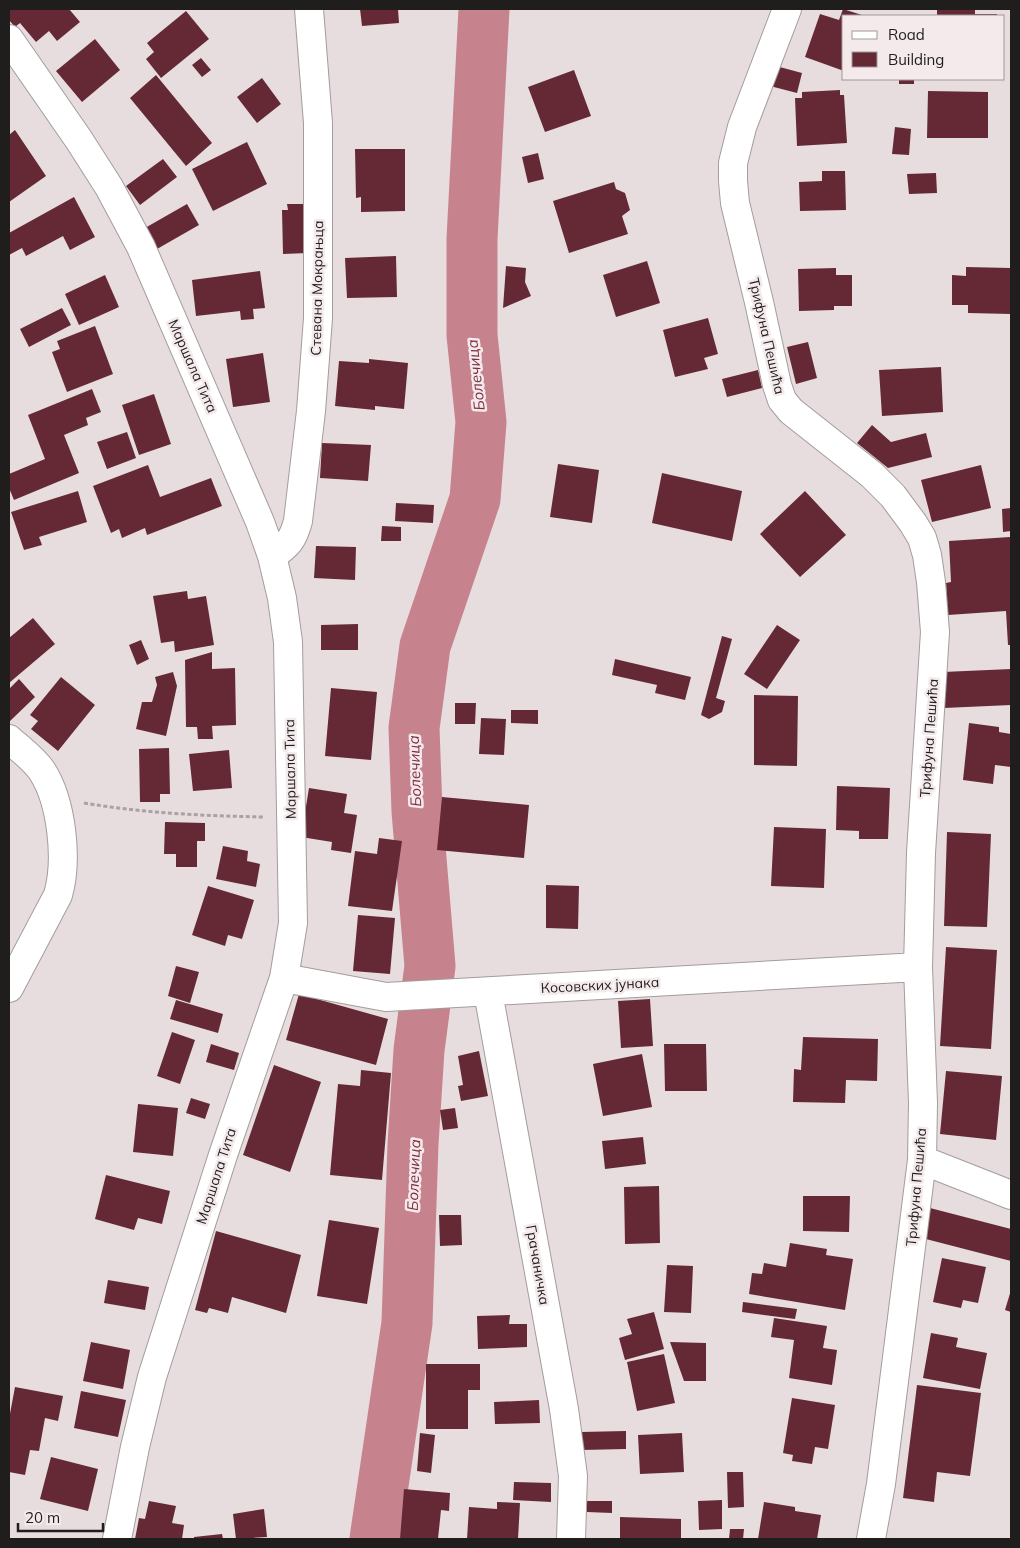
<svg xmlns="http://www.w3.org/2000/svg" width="1020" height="1548" font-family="Mulish,sans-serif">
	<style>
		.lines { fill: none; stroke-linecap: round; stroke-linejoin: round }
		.river { stroke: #c7838d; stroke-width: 51 }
		.building { fill: #642935 }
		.minor-casing { stroke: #a49c9d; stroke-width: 30 }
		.path { stroke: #a9a2a2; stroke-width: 3; stroke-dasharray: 4 2.5; stroke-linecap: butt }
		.minor { stroke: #fff; stroke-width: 28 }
		.labels { text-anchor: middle; stroke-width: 5; stroke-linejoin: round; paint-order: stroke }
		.street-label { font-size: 14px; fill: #201d1d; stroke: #f4eaeb }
		.water-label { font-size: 15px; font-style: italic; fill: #7f2c3f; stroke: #f4eaeb }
	</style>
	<rect width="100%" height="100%" fill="#e7ddde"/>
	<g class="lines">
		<path class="river" d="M375,1539L407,1323L413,1144L419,1050L430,966L417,811L414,728L425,646L475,499L481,422L472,335V239L484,9"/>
	</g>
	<path class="building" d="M9,9H69L80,22L57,41L49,31L36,42L20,23L15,27L9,20Z
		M360,9H398L399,23L362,26Z
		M843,9L865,16H844V71L805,57L820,14L839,20Z
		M937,9H975V14H997V16H937Z
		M186,11L209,39L161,78L146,59L154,52L147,43Z
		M95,39L120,70L82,102L56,71Z
		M201,58L211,70L202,77L192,65Z
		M776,66L802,73L797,93L770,86Z
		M574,70L591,116L545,132L528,87Z
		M156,75L212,143L186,166L130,98Z
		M262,78L281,104L257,123L237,97Z
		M899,79H914V84H899Z
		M840,90V95H844L847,143L797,146L795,98H802V92Z
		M928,91L988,92V138H927Z
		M895,127L911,129L909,155L892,154Z
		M15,130L46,176L9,202V135Z
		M247,142L267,184L213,211L192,169Z
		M355,149H405V211L361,212V197L356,198Z
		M538,153L544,179L528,183L522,157Z
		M163,159L177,177L140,205L126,186Z
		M822,171H845L846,210L800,211L799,182L822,181Z
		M936,173L937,193L909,194L907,174Z
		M614,182L616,189L625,193L630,210L622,216L628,234L569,253L553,201Z
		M74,197L95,237L70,250L63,236L26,256L22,248L9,255V233Z
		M187,204L199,225L157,249L145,228Z
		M287,204H307L308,253L283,254L282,210H288Z
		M396,256L397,297L347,298L345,258Z
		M647,261L660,303L616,317L603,275Z
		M506,266L526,268L525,282L531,296L503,308Z
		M966,267L1011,268V314L968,313V305H952V275L966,276Z
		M836,268V275H852V306H834V310L799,311L798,269Z
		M260,271L265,308L253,309L254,319L241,320L240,311L196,316L192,280Z
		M105,275L119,307L79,325L65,294Z
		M62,308L71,325L29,347L20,329Z
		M708,318L718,354L704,358L708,369L675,377L663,330Z
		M95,326L113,374L67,392L52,352L60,349L57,341Z
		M808,342L817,378L796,384L787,347Z
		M263,353L270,402L233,407L226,359Z
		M369,359L408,363L404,409L375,406V410L335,406L339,361L369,363Z
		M941,367L943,412L882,416L879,370Z
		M758,370L762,388L727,397L722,379Z
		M92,389L101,412L86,418L88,425L64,435L79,473L14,500L9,488V474L45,459L28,415Z
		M154,394L171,444L139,455L122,405Z
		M872,425L891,442L926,433L932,457L888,468L857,443Z
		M127,432L136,458L107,469L97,442Z
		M322,443L371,445L368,481L320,478Z
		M558,464L599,470L592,523L550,517Z
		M148,465L160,497L211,478L222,506L147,535L145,528L122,538L119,529L111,533L93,486Z
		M981,465L991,508L932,522L921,480Z
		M662,473L742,491L732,541L652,523Z
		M78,491L87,522L39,537L42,545L24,550L11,512Z
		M805,491L846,535L800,577L760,534Z
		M396,503L434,505L433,523L395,521Z
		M1011,508V531L1003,532L1002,509Z
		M382,526L401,527V541H381Z
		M1010,537L1011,561V645H1008L1006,611L948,615L946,583L951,582L949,541Z
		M316,546L356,547L355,580L314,578Z
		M187,591L188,599L206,596L214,645L175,652L174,641L161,643L153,596Z
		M33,618L55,644L9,683V638Z
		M358,624V650H321V625Z
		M777,625L800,640L767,689L744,674Z
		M722,636L732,639L716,698L725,701L722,712L709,719L701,715Z
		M141,640L149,659L137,665L129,645Z
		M212,652V669L235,668L236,725L212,726L213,739H198L197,727H186L185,660Z
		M615,659L691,677L685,700L655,693L657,685L612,675Z
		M1011,669V705L944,708L943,672Z
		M173,672L177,686L166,736L136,729L142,702H152L157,685L155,677Z
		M61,677L95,705L58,751L31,729L38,721L30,715Z
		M19,679L35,697L9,722V689Z
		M331,688L377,692L371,760L325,756Z
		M754,695L798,696L797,766L754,765Z
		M455,703H476L475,724H455Z
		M511,710H538V724L511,723Z
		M481,718L506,719L504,755L479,754Z
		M969,723L999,727V732L1011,734V767L995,765L993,784L963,780Z
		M169,748L170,794H160V802H140L139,749Z
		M229,750L232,788L193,791L189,754Z
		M837,786L890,788L888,839H859V831L836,830Z
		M309,788L347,794L344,813L357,815L351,853L331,850L332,842L301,837Z
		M442,797L529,805L524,858L437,850Z
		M165,822L205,823V841H197V867H176V854H164Z
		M774,827L826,829L824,888L771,886Z
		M947,832L991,834L987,927L944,926Z
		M379,838L402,841L392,911L348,906L355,851L377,854Z
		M223,846L248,851L247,861L260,864L256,887L216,879Z
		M546,885L579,886L578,929L546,928Z
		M208,886L254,900L242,939L228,935L225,946L192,935Z
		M358,915L395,918L390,974L353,971Z
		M946,947L997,950L991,1049L940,1046Z
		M176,966L199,972L190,1003L168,996Z
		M299,994L388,1019L376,1065L286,1040Z
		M650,999L653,1046L621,1048L618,1001Z
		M176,1000L223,1014L218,1033L170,1019Z
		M172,1032L195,1040L180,1084L157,1076Z
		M803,1037L878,1039L877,1081L846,1080L845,1103L793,1102L794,1069L801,1070Z
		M211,1044L239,1053L234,1070L206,1062Z
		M664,1044H706L707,1091H665Z
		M479,1051L488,1096L461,1101L458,1086L463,1085L458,1056Z
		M642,1054L652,1107L603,1116L593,1064Z
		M274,1065L321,1082L290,1172L243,1155Z
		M361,1070L391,1073L382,1180L330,1175L338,1084L360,1086Z
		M946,1071L1002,1076L996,1140L940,1134Z
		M191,1098L210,1104L205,1119L186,1113Z
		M138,1104L178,1108L173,1156L133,1152Z
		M455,1108L458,1128L443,1130L440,1110Z
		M643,1137L646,1164L605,1169L602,1141Z
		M106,1175L170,1191L162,1224L138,1218L134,1230L95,1219Z
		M659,1186L660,1243L625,1244L624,1187Z
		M803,1196H850L849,1232L803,1231Z
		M930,1208L1011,1229V1261L922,1238Z
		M439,1215H461L462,1245L440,1246Z
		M329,1220L379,1228L367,1304L317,1296Z
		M216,1231L301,1255L286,1313L232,1297L228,1313L209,1308L207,1313L195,1310Z
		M790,1243L827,1249L826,1255L853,1259L845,1310L749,1294L752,1273L762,1274L764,1263L786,1267Z
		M942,1258L986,1267L978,1303L963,1300L961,1308L933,1302Z
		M667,1265L693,1266L691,1313L664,1312Z
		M108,1280L149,1287L145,1310L104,1303Z
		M1011,1290V1312L1005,1310Z
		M743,1302L797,1309L795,1319L742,1312Z
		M654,1312L664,1349L625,1360L619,1338L632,1334L627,1319Z
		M510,1315L509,1324H527V1347L478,1349L477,1316Z
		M774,1318L827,1326L823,1348L837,1350L832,1385L789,1378L794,1340L771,1337Z
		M931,1333L958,1338L956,1347L987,1353L980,1389L923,1378Z
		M91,1342L130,1350L123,1389L83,1381Z
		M670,1342L706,1343V1381H684Z
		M664,1354L675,1403L637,1411L627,1362Z
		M426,1364H480V1390H468V1429H426Z
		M917,1385L981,1393L970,1476L937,1472L934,1502L903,1498Z
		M15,1387L63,1396L58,1421L45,1418L39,1451L30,1450L25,1475L9,1472V1419Z
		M81,1391L126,1400L118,1437L74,1428Z
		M792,1398L835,1405L828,1449L815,1447L812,1464L792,1461L793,1455L783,1453Z
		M539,1400L540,1423L495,1424L494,1402Z
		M626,1431V1449L582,1450L581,1432Z
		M420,1433L435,1435L431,1473L417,1471Z
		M682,1433L684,1472L640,1474L638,1435Z
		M51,1457L98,1469L88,1511L40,1499Z
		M727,1472H743L744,1507L728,1508Z
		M514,1482L551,1483V1502L513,1500Z
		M404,1489L450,1493L449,1511L441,1510L438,1539L427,1538L426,1539H400Z
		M722,1500V1529L699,1530L698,1501Z
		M149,1501L176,1506L172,1523L184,1525L182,1539H135L139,1518L145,1519Z
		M587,1501H612V1513L587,1512Z
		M497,1502L520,1503L518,1539H467L469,1507L497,1509Z
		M764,1502L795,1507V1511L821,1515L817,1539H758Z
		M264,1509L267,1537L236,1539L233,1514Z
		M620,1517L681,1519V1539H620Z
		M730,1529H744L743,1539H729Z
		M222,1534L223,1539H194V1537Z"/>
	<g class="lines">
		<defs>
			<path id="minor" d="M787,9L742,127L733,163V181L735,203L759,302L777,385L782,400L791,411L872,475L893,496L913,523L922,538L927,555L931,582L935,632L921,853L918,967L923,1103L922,1160L881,1484L871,1539
				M9,39L79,140L109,187L141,247L260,522L272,556L282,598L288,642L293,923L284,978L223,1155L152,1377L135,1447L117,1539
				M272,556C288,545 293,540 298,521L311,411L318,318V123L309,9
				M9,739C20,749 34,759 42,771C62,802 68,860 58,895L9,988
				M284,978L386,997L918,967
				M488,992L564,1409L573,1476L571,1539
				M922,1160L1011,1195"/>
		</defs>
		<use href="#minor" class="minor-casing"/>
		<path class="path" d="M84,803C144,813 204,816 265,817"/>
		<use href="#minor" class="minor"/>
	</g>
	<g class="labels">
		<g class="street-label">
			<text transform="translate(317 288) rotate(-89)" y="5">Стевана Мокрањца</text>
			<text transform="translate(767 336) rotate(77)" y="5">Трифуна Пешића</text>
			<text transform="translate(193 366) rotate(66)" y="5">Маршала Тита</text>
			<text transform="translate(929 738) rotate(-86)" y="5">Трифуна Пешића</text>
			<text transform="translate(290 769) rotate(-91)" y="5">Маршала Тита</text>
			<text transform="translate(600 985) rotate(-3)" y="5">Косовских јунака</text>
			<text transform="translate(216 1176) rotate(-72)" y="5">Маршала Тита</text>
			<text transform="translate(916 1187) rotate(-85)" y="5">Трифуна Пешића</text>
			<text transform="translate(538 1265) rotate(80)" y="5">Грачаничка</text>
		</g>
		<g class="water-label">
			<text transform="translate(476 375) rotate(-96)" y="5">Болечица</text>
			<text transform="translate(415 771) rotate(-92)" y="5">Болечица</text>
			<text transform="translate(414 1175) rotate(-88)" y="5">Болечица</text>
		</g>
	</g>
	<rect width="1020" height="1548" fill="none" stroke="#201d1d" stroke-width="20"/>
	<rect x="842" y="15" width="162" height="65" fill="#f4eaeb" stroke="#9f9899"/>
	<rect x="852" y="31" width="25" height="8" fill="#ffffff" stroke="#9f9899"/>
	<text x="888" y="40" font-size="15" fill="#201d1d">Road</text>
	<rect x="852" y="52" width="25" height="15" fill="#642935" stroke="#9f9899"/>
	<text x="888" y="65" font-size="15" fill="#201d1d">Building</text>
	<path d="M18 1523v8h85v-8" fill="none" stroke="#201d1d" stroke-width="2.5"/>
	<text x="25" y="1523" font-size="15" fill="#201d1d" stroke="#f4eaeb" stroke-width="4" paint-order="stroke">20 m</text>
</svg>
